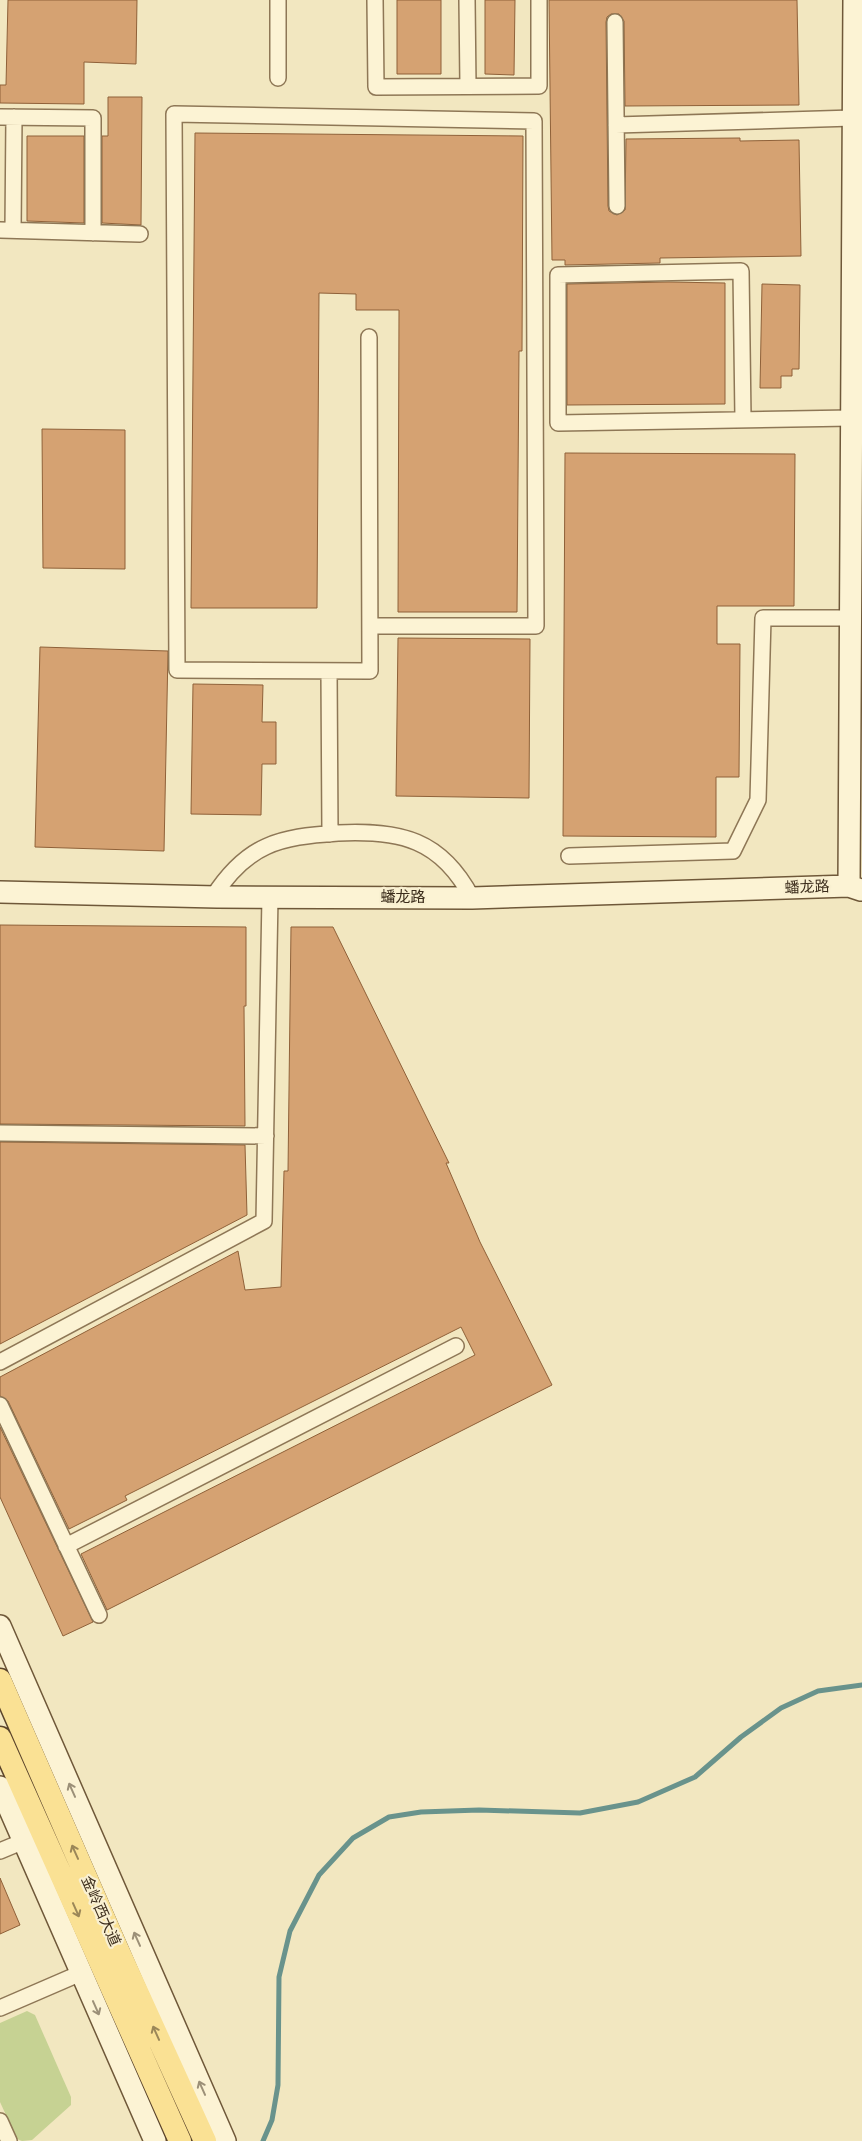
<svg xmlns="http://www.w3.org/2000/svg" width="862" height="2141" font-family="Bitter,'Noto Sans SC',serif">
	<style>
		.green { fill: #c6d293 }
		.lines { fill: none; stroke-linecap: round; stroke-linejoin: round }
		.stream { stroke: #69938c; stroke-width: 5 }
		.building { fill: #d5a272; stroke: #8f6139 }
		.street-casing { stroke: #8e7756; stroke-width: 18 }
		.secondary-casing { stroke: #6f5839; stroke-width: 24 }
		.primary-casing { stroke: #5b442b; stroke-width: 25 }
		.street { stroke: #fcf3d4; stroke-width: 15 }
		.secondary { stroke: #fcf3d4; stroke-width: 21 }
		.primary { stroke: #fae194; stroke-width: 22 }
		.oneway { stroke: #9c9078 }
		.oneway2 { stroke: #9b8758 }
		.labels { text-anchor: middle; stroke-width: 4.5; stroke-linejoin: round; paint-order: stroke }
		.street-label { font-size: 15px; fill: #3c2d1c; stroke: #f9f0d1 }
	</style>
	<rect width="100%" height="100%" fill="#f2e7c0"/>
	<path class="green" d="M27,2011L35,2015L71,2097V2105L32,2140L22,2141L17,2139L0,2102V2023Z"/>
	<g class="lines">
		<path class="stream" d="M263,2141L272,2120L278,2085L279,1977L290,1931L319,1875L353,1838L389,1817L421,1812L479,1810L580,1813L638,1802L695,1777L741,1737L781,1708L818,1691L862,1685"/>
	</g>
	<path class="building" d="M8,0H137L136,64L84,62V104L0,103V85H6Z
		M397,0H441V74H397Z
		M485,0H515L514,75L485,74Z
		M549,0H797L799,105L625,106L624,21L619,14H611L607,17L606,22L608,206L609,211L617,215L625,210L626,139L740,138V141L799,140L801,256L660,258V263L565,265V260H552Z
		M108,97H142L141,225L102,223V136H108Z
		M195,133L523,136L522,351H519L517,612H398L399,310H356V294L319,293L317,608H191Z
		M27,136H84V223L27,221Z
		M669,282L725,283V404L567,405V284Z
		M762,284L800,285L799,369H792V376H781V388H760Z
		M42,429L125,430V569L43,568Z
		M565,453L795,454L794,606H717V644H740L739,777H716V837L563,836Z
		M398,638L530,639L529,798L396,796Z
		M40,647L168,651L164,851L35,847Z
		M193,684L263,685L262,722H276V764H262L261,815L191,814Z
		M0,925L246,927V1006H244L245,1126L0,1124Z
		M291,927H333L449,1163H446L480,1242L552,1385L107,1610L81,1554L475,1355L461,1327L125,1496L127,1500L69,1529L8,1401L0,1396V1377L238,1251L245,1290L281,1287L284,1171H288Z
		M0,1142L245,1145L247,1215L0,1344Z
		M0,1427L93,1622L63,1636L0,1497Z
		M0,1878L20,1925L0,1934Z"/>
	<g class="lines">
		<defs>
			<path id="street" d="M375,0L376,87L539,86V0
				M467,0L468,86
				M615,22L617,206
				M278,78V0
				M0,117L93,118V233
				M616,125L853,118
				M0,230L140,234
				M13,230L14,117
				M369,337L370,671L177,670L174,114L534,121L536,626H370
				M743,419L741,271L558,275V423L851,418
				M329,671L330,834
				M569,856L733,851L758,800L763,618H850
				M213,897C247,844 279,837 338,833C400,830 441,839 472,898
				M0,1133L266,1136
				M0,1362L264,1221L270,897
				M0,1405L99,1615
				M66,1546L456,1346
				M0,1851L24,1841
				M0,2008L81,1973
				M0,2121L9,2141"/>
			<path id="secondary" d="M849,886L854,0
				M0,892L217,897L472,898L849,886L861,890
				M0,1626L225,2141
				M0,1787L155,2141"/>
			<path id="primary" d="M0,1680L118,1950L205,2141
				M0,1738L180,2141"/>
		</defs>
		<use href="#street" class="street-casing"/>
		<use href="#secondary" class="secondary-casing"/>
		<use href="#primary" class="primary-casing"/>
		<use href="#street" class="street"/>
		<use href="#secondary" class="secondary"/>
		<use href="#primary" class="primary"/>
	</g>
	<defs><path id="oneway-shaft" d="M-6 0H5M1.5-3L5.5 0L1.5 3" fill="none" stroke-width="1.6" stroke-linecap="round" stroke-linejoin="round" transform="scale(1.25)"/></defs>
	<g class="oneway">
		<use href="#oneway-shaft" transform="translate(72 1790) rotate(-114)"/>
		<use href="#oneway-shaft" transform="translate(137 1939) rotate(-114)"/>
		<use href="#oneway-shaft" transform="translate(96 2008) rotate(66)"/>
		<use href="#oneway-shaft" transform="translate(202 2088) rotate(-114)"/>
	</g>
	<g class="oneway2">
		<use href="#oneway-shaft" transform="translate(75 1852) rotate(-114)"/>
		<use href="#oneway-shaft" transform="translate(76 1910) rotate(66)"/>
		<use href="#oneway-shaft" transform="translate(156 2033) rotate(-114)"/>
	</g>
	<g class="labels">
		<g class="street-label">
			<text transform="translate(807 887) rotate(-2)" y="5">蟠龙路</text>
			<text x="403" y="902">蟠龙路</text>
			<text transform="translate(101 1911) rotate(66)" y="5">金岭西大道</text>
		</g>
	</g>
</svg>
